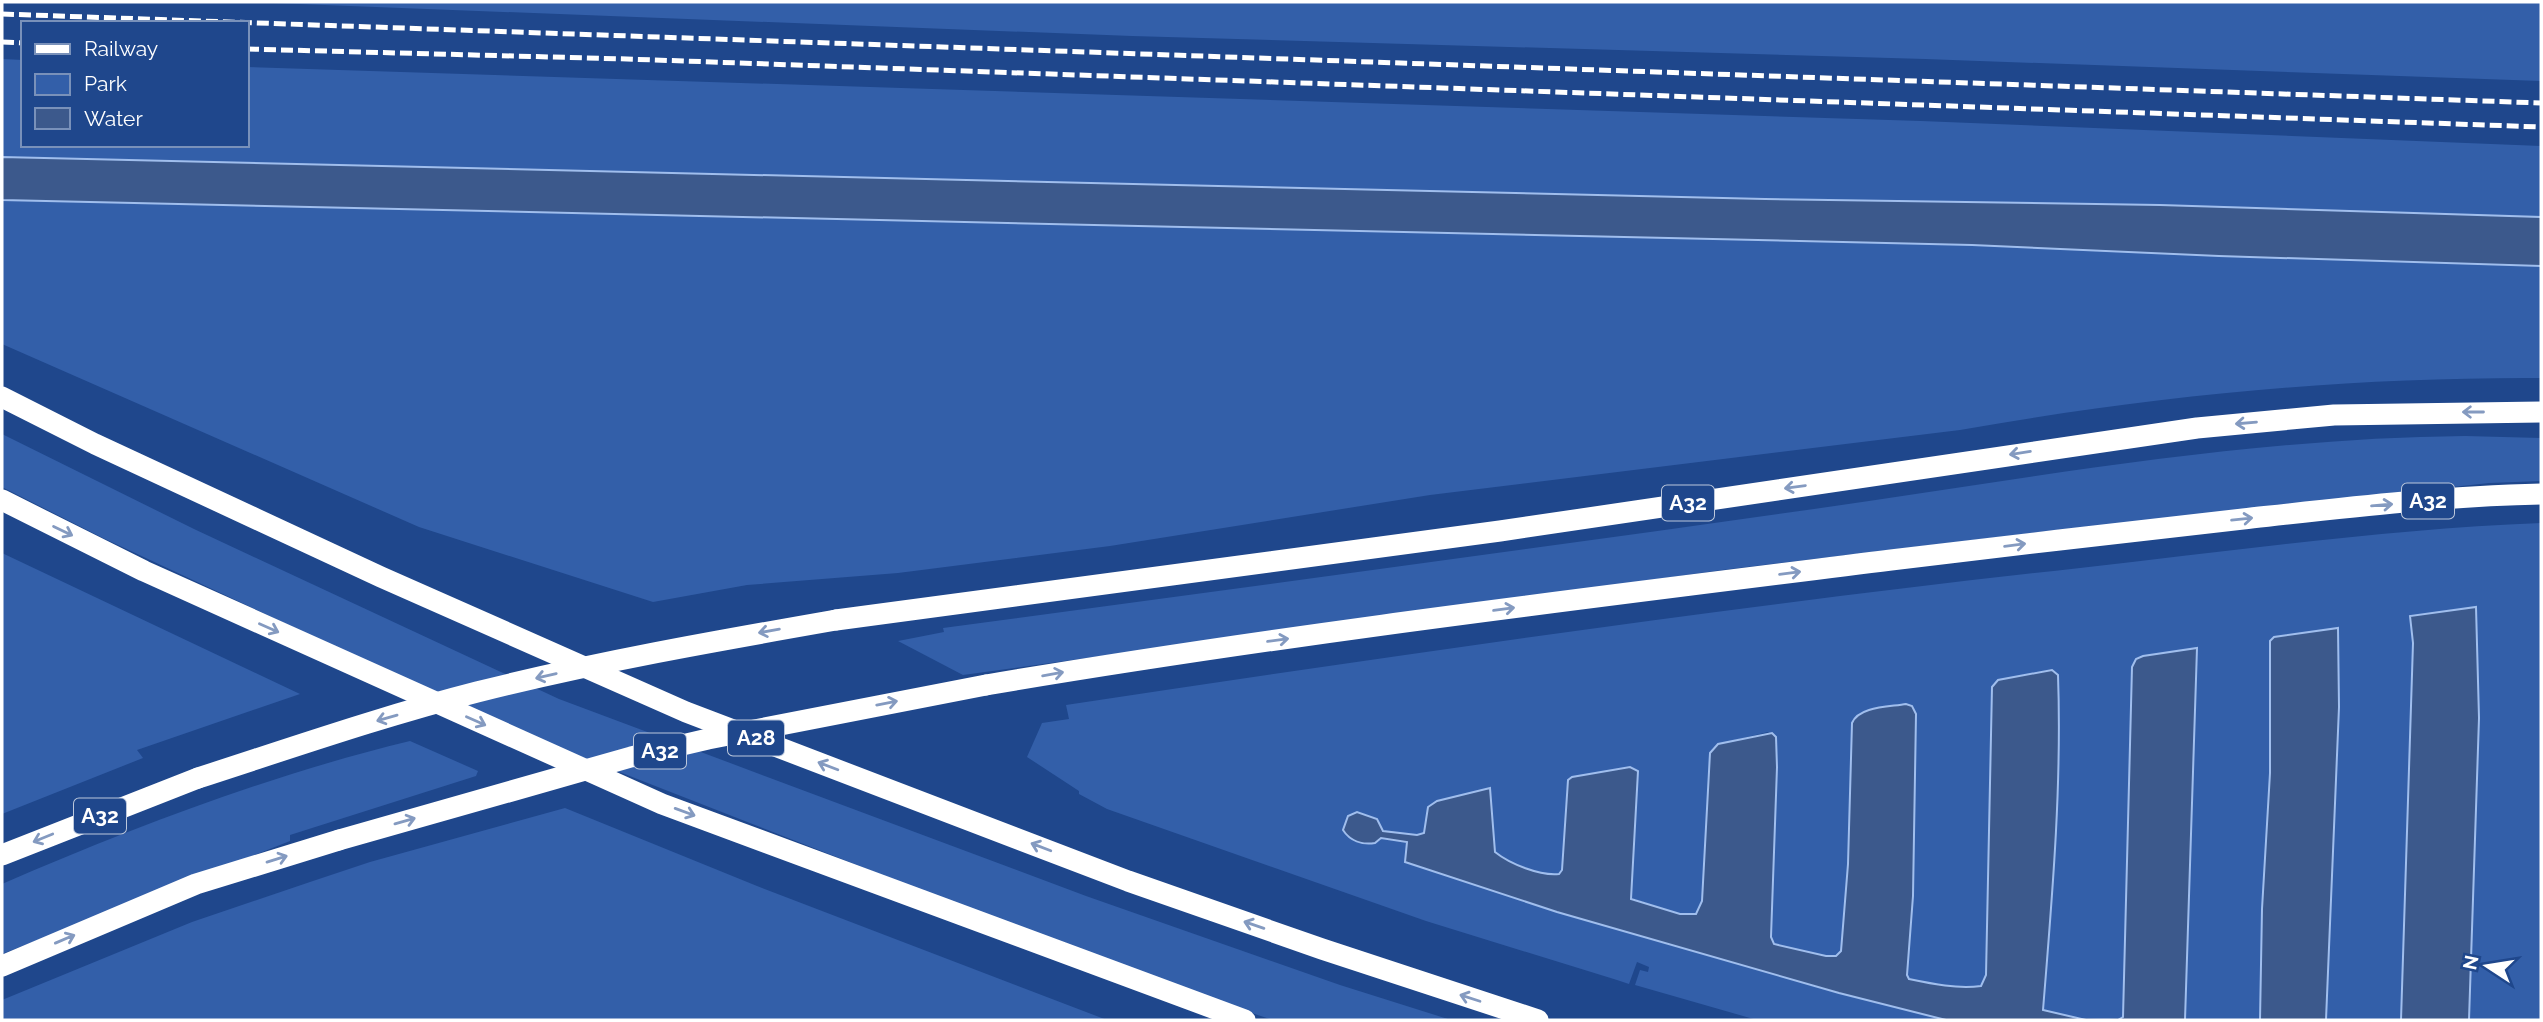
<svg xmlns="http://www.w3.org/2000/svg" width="2543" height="1022" font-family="Raleway,sans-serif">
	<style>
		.green { fill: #335fa9 }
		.water { fill: #3c598c; stroke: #a0beed; stroke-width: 2 }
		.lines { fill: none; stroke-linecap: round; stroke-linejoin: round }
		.motorway { stroke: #fff; stroke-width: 21 }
		.rail { stroke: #fff; stroke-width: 5; stroke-dasharray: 12 5; stroke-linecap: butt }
		.motorway-bridge { stroke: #fff; stroke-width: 21 }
		.oneway { stroke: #849ac0 }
		.labels { text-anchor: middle; stroke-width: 6; stroke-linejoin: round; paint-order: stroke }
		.shield { fill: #1f478c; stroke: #bcc8dc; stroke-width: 2 }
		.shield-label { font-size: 21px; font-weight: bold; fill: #fff }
	</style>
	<rect width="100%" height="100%" fill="#1f478c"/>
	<path class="green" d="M245,2H2541V81L1925,59L1132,36Z
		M2,59L23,60V145H247V67L1921,121L2541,146V217L2160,205L1765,199L2,157Z
		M2,200L1972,245L2219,256L2541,266V378C2346,377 2152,396 1960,430L1430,495L1110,546L898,573L747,585L653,602L419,527L2,344Z
		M2,434L194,529L559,699L1086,896L1340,985L1451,1020H1273L1215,1001L903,883L484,719L368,662L103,538L2,487Z
		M2465,436L2541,438V481L2489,483L2049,531L1722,570L963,675L898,641L944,632L943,628C1233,589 1524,550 1814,509C2030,478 2247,438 2465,436Z
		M2541,523V1020H2469L2479,718L2476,608L2410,616L2413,643L2401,1020H2326L2339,707L2338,628L2270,641V773L2262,909L2260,1020H2185L2196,648L2132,667L2123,1017C2109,1022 2058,1017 2043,1010C2052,898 2058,787 2058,675L1992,687L1986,975L1981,986C1957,989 1932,984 1909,979L1907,975L1913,896L1916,715L1912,706L1906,704L1852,722L1848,864L1841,952L1836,956H1826L1773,944L1771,937L1777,767L1776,737L1768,732L1718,744L1706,832L1702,901L1696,914H1680L1631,898L1638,771L1567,786L1562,870L1559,874C1542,876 1508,863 1494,852L1490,788L1437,801L1428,807L1424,833C1400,841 1370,825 1348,816L1343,829L1350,838L1381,837L1408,843L1406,862C1584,921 1764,974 1946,1020H1757L1635,985L1640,970L1648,972L1649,967L1637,962L1629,984L1617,980L1426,921L1107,809L1079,794V791L1027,757L1042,723L1069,719L1066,705C1404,654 1741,605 2080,568C2234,551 2387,529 2541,523Z
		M2,553L300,694L137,750L143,758L2,814Z
		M410,741L478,771L476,776L290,835V841L2,954V884C134,827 270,775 410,741Z
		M565,808L757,886L1107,1020H2V1000L192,922L310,882L370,862Z"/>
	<path class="water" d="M2,157L1765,199L2160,205L2541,217V266L2219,256L1972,245L2,200Z
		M2476,607L2479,718L2469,1020H2401L2413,643L2410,616Z
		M2338,628L2339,707L2326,1020H2260L2262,909L2270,773V641L2274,637Z
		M2197,648L2185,1020H2118L2123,1017L2132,667L2136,659L2143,656Z
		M2052,670L2058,675C2062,786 2052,899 2043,1010L2086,1020H1946L1839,993L1557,912L1405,862L1407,842L1381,838L1375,843C1362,845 1350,841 1343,830L1348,816L1357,812L1377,819L1383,831L1417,835L1424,833L1428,807L1437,801L1490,788L1495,852C1510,864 1540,876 1559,874L1562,870L1568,780L1572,777L1630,767L1638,771L1631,899L1680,914H1696L1702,901L1710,753L1718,744L1772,733L1776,737L1777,767L1771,937L1774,944L1826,956H1836L1841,951L1848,864L1852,723C1859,706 1890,707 1906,704L1912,706L1916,714L1913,896L1907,975L1909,979C1933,984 1957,989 1981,986L1986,975L1992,687L1998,680Z"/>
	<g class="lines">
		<path class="motorway" d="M2,397L95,444L381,577L686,712L1128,881L1322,949L1538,1020
			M2,500L144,571L662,804L1245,1020
			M836,620L1500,531L2197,428L2334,415L2541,412
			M986,685C1286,634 1589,598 1891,560C2008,546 2126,532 2243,519C2342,508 2442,496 2541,494
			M2,855L198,778
			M2,966L196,884L339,840"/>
		<path class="rail" d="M2,14L2541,103
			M2,42L23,43
			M247,49L627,59L2541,127"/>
		<path class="motorway-bridge" d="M198,778C291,748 383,716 477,692C596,662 716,641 836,620
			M339,840L631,757L708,739L986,685"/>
	</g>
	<defs><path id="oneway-shaft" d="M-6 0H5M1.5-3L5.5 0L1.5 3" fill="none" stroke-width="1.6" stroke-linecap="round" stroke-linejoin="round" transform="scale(1.75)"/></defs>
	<g class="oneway">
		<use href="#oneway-shaft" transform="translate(2473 412) rotate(180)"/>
		<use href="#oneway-shaft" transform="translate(2246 423) rotate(175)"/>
		<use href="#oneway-shaft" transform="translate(2020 453) rotate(171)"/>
		<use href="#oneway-shaft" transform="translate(1795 487) rotate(172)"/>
		<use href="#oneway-shaft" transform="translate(2382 505) rotate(-5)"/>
		<use href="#oneway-shaft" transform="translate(2242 519) rotate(-6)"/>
		<use href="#oneway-shaft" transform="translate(63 531) rotate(26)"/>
		<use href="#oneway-shaft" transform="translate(2015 545) rotate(-7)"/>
		<use href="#oneway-shaft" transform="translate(1790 573) rotate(-7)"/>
		<use href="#oneway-shaft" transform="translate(1504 609) rotate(-8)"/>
		<use href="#oneway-shaft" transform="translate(269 628) rotate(24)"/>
		<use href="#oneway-shaft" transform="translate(769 631) rotate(170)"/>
		<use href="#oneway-shaft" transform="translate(1278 640) rotate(-8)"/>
		<use href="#oneway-shaft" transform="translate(1053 674) rotate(-10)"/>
		<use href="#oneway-shaft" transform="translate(546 676) rotate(167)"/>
		<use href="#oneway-shaft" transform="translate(887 703) rotate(-11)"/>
		<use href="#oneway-shaft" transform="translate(387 718) rotate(164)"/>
		<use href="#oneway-shaft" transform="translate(476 721) rotate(24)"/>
		<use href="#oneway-shaft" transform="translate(828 766) rotate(-159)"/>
		<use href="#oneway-shaft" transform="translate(685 812) rotate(20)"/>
		<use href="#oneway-shaft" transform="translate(405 821) rotate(-16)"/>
		<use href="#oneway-shaft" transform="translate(43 838) rotate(158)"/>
		<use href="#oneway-shaft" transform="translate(1041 847) rotate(-159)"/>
		<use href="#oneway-shaft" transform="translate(277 859) rotate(-17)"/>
		<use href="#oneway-shaft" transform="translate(1254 925) rotate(-161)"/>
		<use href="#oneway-shaft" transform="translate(65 939) rotate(-23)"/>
		<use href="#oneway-shaft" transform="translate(1470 998) rotate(-162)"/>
	</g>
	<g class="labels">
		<g class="shield">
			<rect x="2402" y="483.5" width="52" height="35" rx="5"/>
			<rect x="1662" y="485.5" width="52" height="35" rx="5"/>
			<rect x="728" y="720.5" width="56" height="35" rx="5"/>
			<rect x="634" y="733.5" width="52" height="35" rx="5"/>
			<rect x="74" y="798.5" width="52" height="35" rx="5"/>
		</g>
		<g class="shield-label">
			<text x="2428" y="508">A32</text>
			<text x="1688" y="510">A32</text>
			<text x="756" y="745">A28</text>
			<text x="660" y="758">A32</text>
			<text x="100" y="823">A32</text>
		</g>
	</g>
	<rect width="2543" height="1022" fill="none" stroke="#ffffff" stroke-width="7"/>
	<rect x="21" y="21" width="228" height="126" fill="#1f478c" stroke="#7991ba" stroke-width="2"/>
	<rect x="35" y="44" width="35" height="10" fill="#ffffff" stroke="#7991ba" stroke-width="2"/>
	<text x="84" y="56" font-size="21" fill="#ffffff">Railway</text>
	<rect x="35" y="74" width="35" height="21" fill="#335fa9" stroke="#7991ba" stroke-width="2"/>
	<text x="84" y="91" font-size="21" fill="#ffffff">Park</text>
	<rect x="35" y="108" width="35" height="21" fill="#3c598c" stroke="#7991ba" stroke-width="2"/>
	<text x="84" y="126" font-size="21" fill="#ffffff">Water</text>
	<g transform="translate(2487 966) rotate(282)" stroke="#1f478c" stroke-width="5" paint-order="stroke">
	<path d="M0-5L12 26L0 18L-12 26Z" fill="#ffffff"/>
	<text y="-10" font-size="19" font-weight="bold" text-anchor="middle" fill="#ffffff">N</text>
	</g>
</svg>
